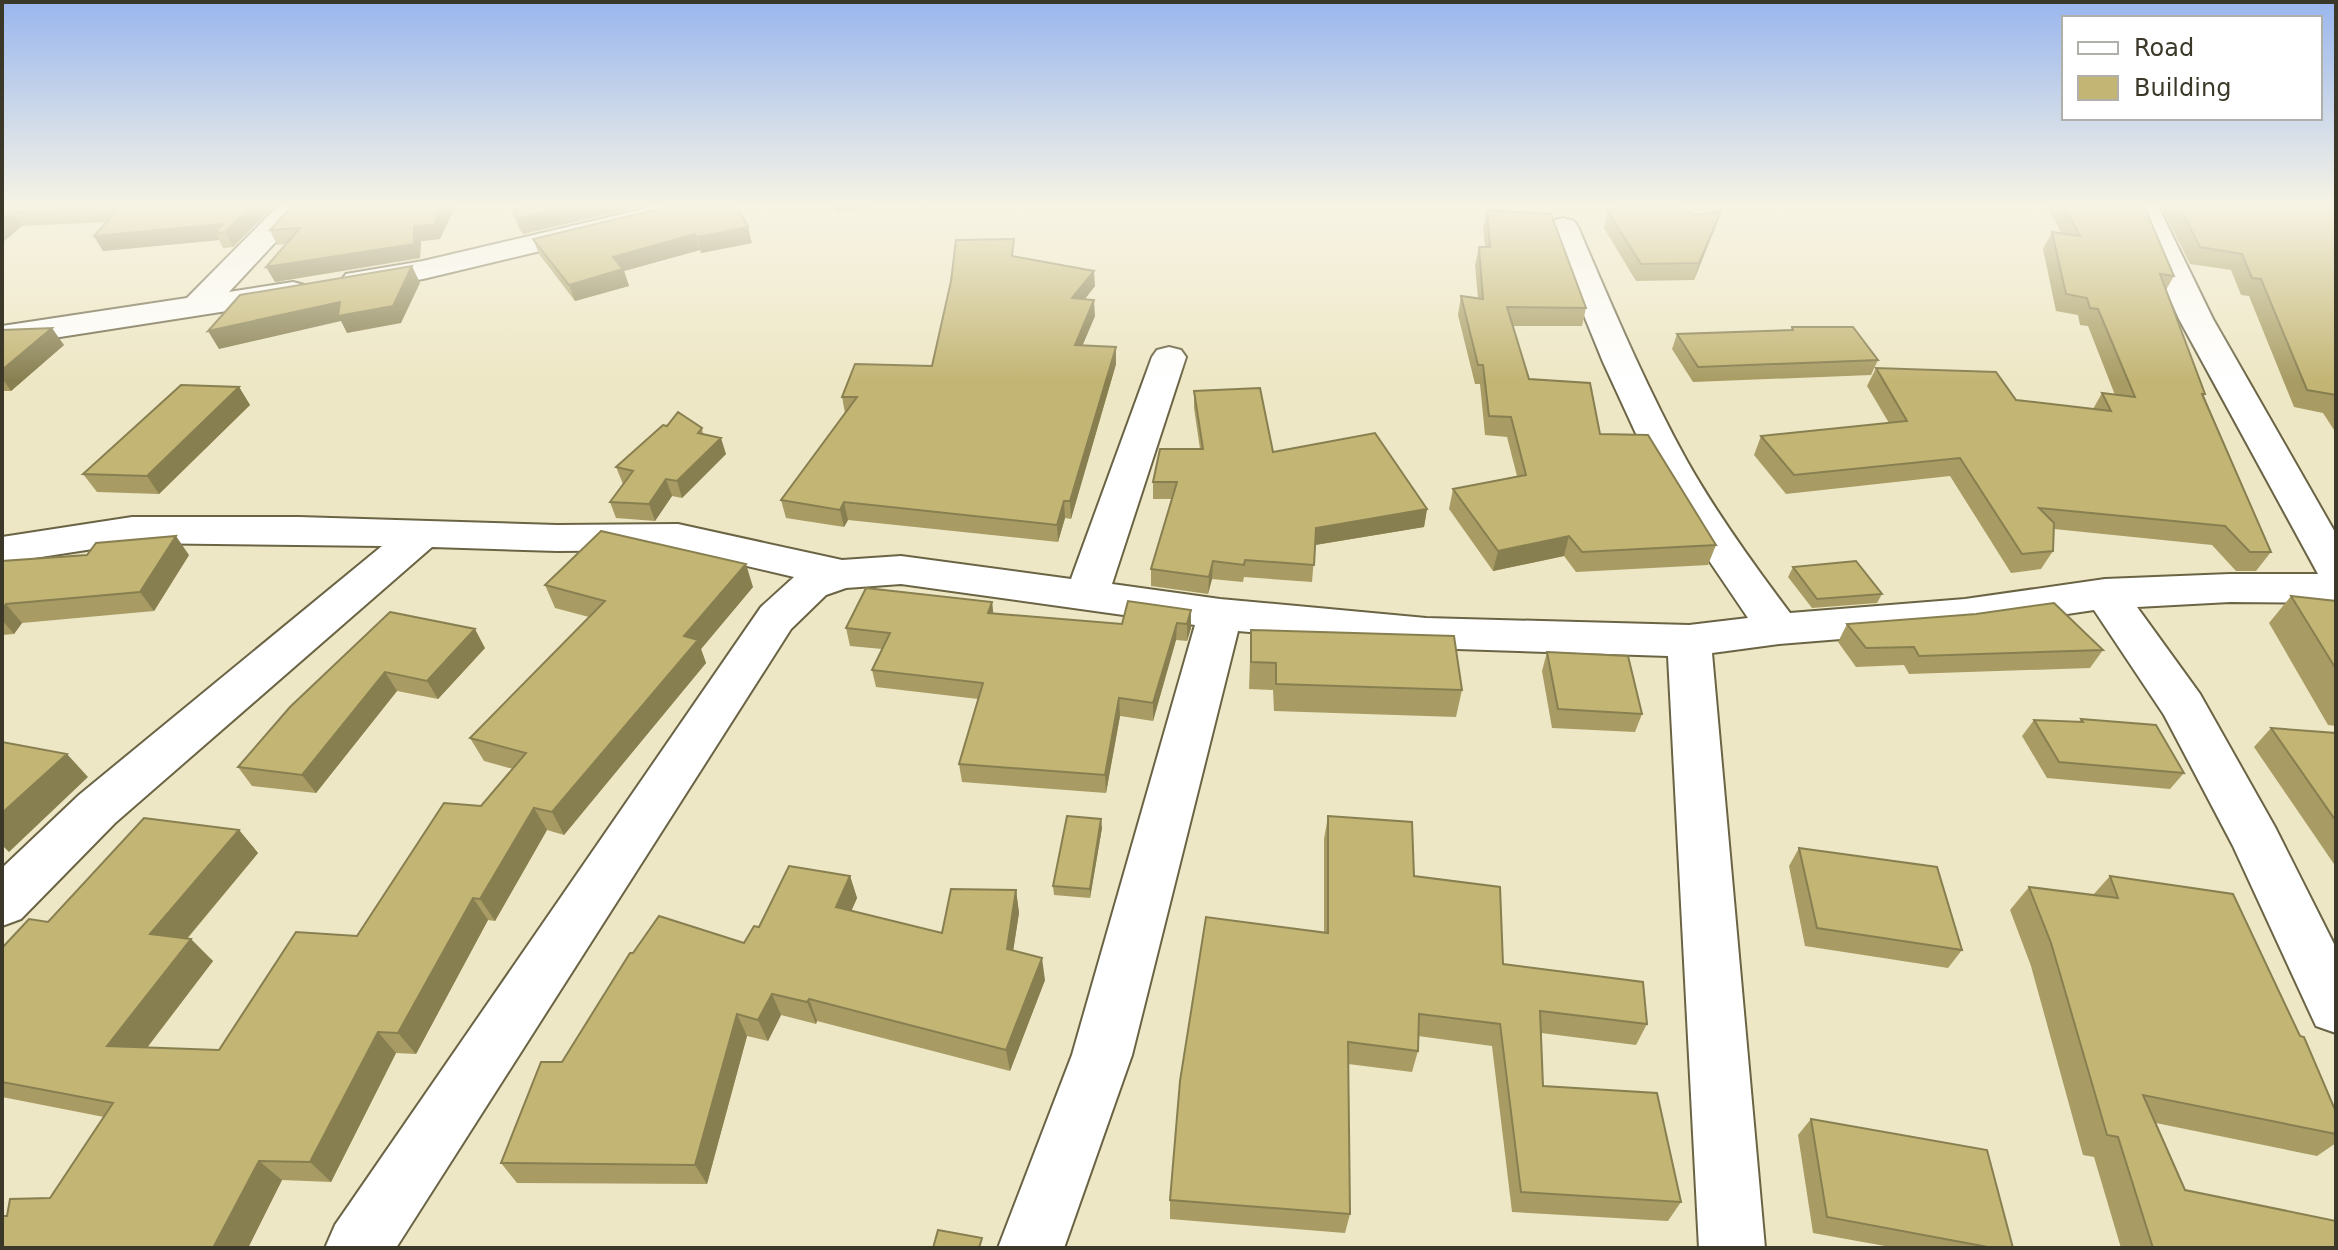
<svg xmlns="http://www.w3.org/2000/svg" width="2338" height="1250" viewBox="0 0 2338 1250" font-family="'DejaVu Sans',sans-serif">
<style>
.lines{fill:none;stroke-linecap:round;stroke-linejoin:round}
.street-casing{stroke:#6a6445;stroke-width:4}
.street{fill:#fff;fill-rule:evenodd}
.wall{fill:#a89c64}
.shaded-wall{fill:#887f51}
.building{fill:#c3b574;stroke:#887f51;stroke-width:2}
</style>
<rect width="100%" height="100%" fill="#eee7c5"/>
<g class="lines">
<g class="street-casing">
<path id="street" d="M278,206h31l-80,86 64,-10 11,3 5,7 -5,7 -302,47v-20l185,-28z
M656,206h52l-4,6 -281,67 -66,11 -11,-2 -5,-7 5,-7 77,-13z
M2129,206h29l55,113 123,215v69l-106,-1 -93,5 63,87 75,133 61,121v85l-20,-7 -83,-180 -69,-131 -70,-105 -129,19 -186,15 -67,9 53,595h-66l-31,-592 -242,-8 -188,-17 -106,424 -68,193h-66l74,-193 123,-430 -294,-41 -55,4 -20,7 -35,34 -395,619h-71l10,-23 426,-618 33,-30 -116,-27 -121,1 -125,-4 -317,276 -94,96 -19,7v-58l77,-73 303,-249 -250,-3 -130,20v-26l130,-20h167l258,8 121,-1 164,36 59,-4 170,23 81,-222 5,-7 12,-3 12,3 5,7 -74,227 108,15 206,19 263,7 59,-7 -61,-90 -38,-66 -46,-100 -55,-135 4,-6 11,-3 11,3 4,6c34,79 67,158 109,234 30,53 66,103 103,152l175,-14 140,-20 125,-5h88l-139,-255z"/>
</g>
<use href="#street" class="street"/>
</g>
<path class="wall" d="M2,206h272l-41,41 -10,1 -4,-8 -116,11 -9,-15 12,-14 -84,4z
M292,206l148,33 -19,2 -1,17 -145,24 11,-38 -9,1 -7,-15z
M518,206h124l-119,28 -4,-5 -6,-16z
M671,206l81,37 -51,10 -1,-3 -76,21 5,15 -54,15 -36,-47 -6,-15z
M2047,206h97l30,70 -8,14 39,104 -1,2 67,156 -15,19h-20l-24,-26 -158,-16 -1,22 -12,18 -30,4 -61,-97 -164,18 -32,-39 7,-19 128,-13 -22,-37 9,-18 140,32 77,9 9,-16 13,2 -27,-69 -8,-1 -2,-10 -22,-4 -13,-62 9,-17 9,1z
M2161,206h175v227l-13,-20 -29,-6 -45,-111 -8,-1 -10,-25 -41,-6z
M1487,210l99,98 -4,18h-69l16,53 71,55 116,111 -8,20 -132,7 -12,-16 -71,15 -44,-62 4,-20 64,-13 -10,-39 -22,-2 -5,-51h-5l-17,-69 3,-19 17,2 -3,-33 4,-18h6l-2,-19z
M1608,212l85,3 22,13 -21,52 -58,1 -32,-53z
M1015,256l80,30 -10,13 10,17 -13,29 34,2v17l-45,155 -6,-1 -7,24 -210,-22 -4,7 -58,-9 -5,-18 64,-87 -3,-16 90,-31z
M1792,327l86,33 -7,15 -178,7 -21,-33 5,-15 114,-4z
M2,330l62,15 -53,46h-9z
M239,387l11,18 -91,89 -62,-2 -14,-18z
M1194,391l79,61 154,57 -3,18 -109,18 -3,37 -68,-5 -1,5 -31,-3 -4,15 -57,-8v-17l21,-70h-19v-17l47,-33 -6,-41z
M702,428l1,6 23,20 -44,44 -10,-2 -17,25 -39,-3 -6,-16 13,-18 -7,-17z
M189,555l-35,56 -132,12 -8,11 -12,1v-74z
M1793,567l89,27 -5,9 -65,5 -24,-31z
M545,585l208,2 -52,62 5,14 -142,172 -17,-5 -52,91 -7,-1 -72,134 -20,-1 -65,129 -49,-2 -34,68h-246l5,-32 43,-18 54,-81 -102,-20v-149l46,-26 191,-92 19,23 -71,86 26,22 -66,87 72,2 138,-114 124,-130 32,-37 -29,-8 -14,-23 119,-121 -34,-9z
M2291,596l45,5v125l-8,-1 -59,-102z
M992,602l1,11 129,11 69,-14v18l-4,13 -11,-1 -23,81 -33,-5 -14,77 -144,-11 -3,-18 19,-65 -102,-12 -4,-17 10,-21 -32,-3 -4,-18z
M390,612l95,36 -47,51 -41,-8 -81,102 -64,-7 -14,-19z
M1847,624l256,26 -13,18 -181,6 -5,-9 -48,2 -18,-25z
M1251,630l211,60 -6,27 -182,-6 -1,-21 -24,-1z
M1547,652l95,62 -7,18 -83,-4 -10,-57z
M2081,719l103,54 -14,16 -123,-11 -25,-42 12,-16 45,2z
M2271,728l65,5v134l-82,-120z
M1328,816l86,60 89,88 144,60 -11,21 -95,-12 2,53 138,116 -13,19 -156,-9 -20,-166 -74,-10v15l-6,21 -64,-8 2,150 -5,19 -175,-14v-19l154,-268v-93z
M1102,828l-12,70 -36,-3 -1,-9z
M1799,848l163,102 -14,18 -143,-22 -16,-80z
M850,876l7,22 -6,13 91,22 74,-43 3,23 -6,38 32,29 -35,91 -193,-50 -1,3 -35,-9 -13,26 -21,-5 -40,148 -190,-1 -16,-20 61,-101 71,-109 111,-10 15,-16z
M2110,876l226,236v31l-19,13 -161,-33 29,67 151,58h-215l-27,-91 -11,-2 -52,-189 -21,-56 19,-23 64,8z
M1811,1119l202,129h-117l-83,-15 -15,-98z"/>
<path class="shaded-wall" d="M252,206h22l-41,41 -8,-15 -10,1 4,7 -116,11 -9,-15z
M443,206h13l-16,33 -19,2 -1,17 -145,24 -9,-15 148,-41z
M570,206h72l-119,28 -6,-15z
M834,206h50l-49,6z
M918,206h24l-24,2z
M1721,211l-6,17 -21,52 5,-17z
M13,212l9,14 -20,17v-23z
M748,227l4,16 -51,10 -4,-16z
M695,234l5,16 -76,21 5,15 -54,15 -6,-16 44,-28z
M412,266l8,17 -19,40 -54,10 -6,-12 -122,28 -11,-18z
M1094,271l1,15 -22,28 -1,-16z
M1094,300l1,16 -19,45 -1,-16z
M52,328l12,17 -53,46 -9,-13v-8z
M1116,347v17l-45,155 -1,-18z
M239,387l11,18 -91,89 -12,-18z
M721,438l5,16 -44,44 -5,-17z
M666,479l6,17 -17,25 -6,-17z
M1064,501l1,17 -7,24 -1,-17z
M844,502l4,18 -4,7 -4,-17z
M1427,509l-3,18 -109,18 1,-17z
M176,536l13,19 -35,56 -14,-19z
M1569,536l-5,20 -71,15 5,-20z
M1213,561l-1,18 -4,15 1,-17z
M746,564l7,23 -52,62 5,14 -142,172 -12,-23 132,-176z
M992,602l2,18 -6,-7z
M6,604l16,19 -8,11 -12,-14v-10z
M1191,610v18l-4,13v-17z
M1177,623l-1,17 -23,81v-18z
M475,629l10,19 -47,51 -11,-18z
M385,672l12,19 -81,102 -14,-18z
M1119,698l1,18 -14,77 -1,-18z
M67,754l21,23 -79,75 -7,-7v-32z
M534,808l13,22 -52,91 -15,-22z
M1101,819l1,9 -12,70v-9z
M239,830l19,23 -86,103 -22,-22z
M850,876l7,22 -14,32 -7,-23z
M1016,890l3,23 -9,58 -3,-22z
M473,898l15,22 -72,134 -18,-21z
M191,939l22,22 -81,106 -25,-21z
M1042,958l3,22 -35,91 -4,-21z
M772,994l9,21 -13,26 -10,-21z
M809,999l8,22 -1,3 -9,-22z
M737,1014l10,22 -40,148 -12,-19z
M378,1032l18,21 -65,129 -21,-20z
M259,1161l23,19 -34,68h-35z"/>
<path class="building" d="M2,206h250l-27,26 -10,1 8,-9 -129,12 26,-29 -107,5 -11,8z
M292,206h151l-9,19 -20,1v18l-148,23 34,-39 -30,2z
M518,206h52l-53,13 -4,-6z
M671,206h66l11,21 -51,10 -2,-3 -82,23 10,12 -54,16 -36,-46z
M1622,206h60l11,9 28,-4 -22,52 -58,1 -33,-52z
M2064,206h80l30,70 -14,-2 45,120h-3l69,158h-21l-25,-26 -186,-18 15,15 -1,28 -31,3 -62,-96 -166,17 -33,-39 146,-15 -31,-53 120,4 20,28 95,11 -9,-18 33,4 -37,-88 -8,-1 -3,-10 -21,-4 -14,-62 28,4z
M2179,206h157v189l-29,-5 -46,-111 -9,-1 -10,-24 -42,-7z
M1487,210l64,4 35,94 -79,-1 22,72 61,4 10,51 48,1 68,110 -134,7 -13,-16 -71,15 -45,-62 73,-14 -15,-58 -22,-1 -6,-51h-5l-17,-69 22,3 -4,-52h11z
M1014,239l-2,17 82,15 -22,27 22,2 -19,45 41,2 -46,154h-6l-7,24 -213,-23 -4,8 -59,-10 76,-103h-15l13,-33 77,2 19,-85 5,-41z
M412,266l-19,40 -55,10 2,-14 -132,29 32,-36z
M1792,327h61l25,33 -180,7 -21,-33 116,-4z
M52,328l-50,42v-40z
M181,385l58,2 -92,89 -64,-2z
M1260,388l13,64 102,-19 52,76 -111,19 -2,37 -69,-5 -1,5 -31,-4 -4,16 -58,-8 26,-87h-24l7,-33h43l-9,-58z
M678,412l24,16 -4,5 23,5 -44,43 -11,-2 -17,25 -39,-2 23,-31 -17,-4 47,-42 4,1z
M601,531l145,33 -62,72 14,4 -146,172 -18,-4 -54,91 -7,-1 -75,135 -20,-1 -68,130 -51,-1 -46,87h-211v-32h5l3,-17 40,-1 63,-95 -111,-21v-134l27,-29 19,3 96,-104 95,12 -89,104 41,5 -84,107 112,4 77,-118 61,4 87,-133 37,3 45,-53 -56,-15 135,-137 -60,-16z
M176,536l-36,56 -134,12 -4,6v-49l85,-6 9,-12z
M1856,561l26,33 -65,5 -24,-32z
M866,588l126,14 -4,11 134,11 6,-23 63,9 -4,14 -10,-1 -24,80 -34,-5 -14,77 -146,-11 24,-81 -111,-13 18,-37 -44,-5z
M2291,596l45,5v68z
M2054,603l49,47 -184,6 -5,-9 -48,1 -19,-24 129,-10z
M390,612l85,17 -48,52 -42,-9 -83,103 -64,-8 52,-60z
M1251,630l203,6 8,54 -186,-6v-21l-25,-1z
M1547,652l81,4 14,58 -84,-5z
M2081,719l75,6 28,48 -125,-11 -25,-42 49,2z
M2271,728l65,5v88z
M2,742l65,12 -65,59z
M1067,816l34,3 -11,70 -37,-3z
M1328,816l84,6 2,54 86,11 3,77 140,18 4,42 -107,-13 3,75 114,7 24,109 -160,-10 -21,-168 -81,-10 -1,37 -70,-9 2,172 -180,-14 10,-119 26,-164 122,16z
M1799,848l138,19 25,83 -145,-22z
M789,866l61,10 -14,31 106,26 9,-44 65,1 -9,59 35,9 -36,92 -197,-51 -2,3 -35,-8 -14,26 -21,-6 -42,151 -194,-2 40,-101h21l68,-109h3l26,-37 85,27 10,-17 5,1z
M2110,876l123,18 67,142 4,1 32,75v22l-193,-39 42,95 151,31v27h-183l-35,-111 -11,-2 -56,-192 -22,-56 89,11z
M1811,1119l176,31 26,98h-20l-166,-31z
M938,1230l44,8 -3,10h-46z"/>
<linearGradient id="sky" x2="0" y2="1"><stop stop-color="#99b6ee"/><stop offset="0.54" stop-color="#f7f4e5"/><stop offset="1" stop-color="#f7f4e5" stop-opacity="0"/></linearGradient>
<rect width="2338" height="381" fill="url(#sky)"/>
<rect width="2338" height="1250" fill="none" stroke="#3b382a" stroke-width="8"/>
<rect x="2062" y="16" width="260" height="104" fill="#ffffff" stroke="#b1afaa" stroke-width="2"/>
<rect x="2078" y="42" width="40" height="12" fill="#ffffff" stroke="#b1afaa" stroke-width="2"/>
<text x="2134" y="56" font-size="24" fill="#3b382a">Road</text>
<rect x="2078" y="76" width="40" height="24" fill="#c3b574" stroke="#b1afaa" stroke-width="2"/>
<text x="2134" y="96" font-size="24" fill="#3b382a">Building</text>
</svg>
